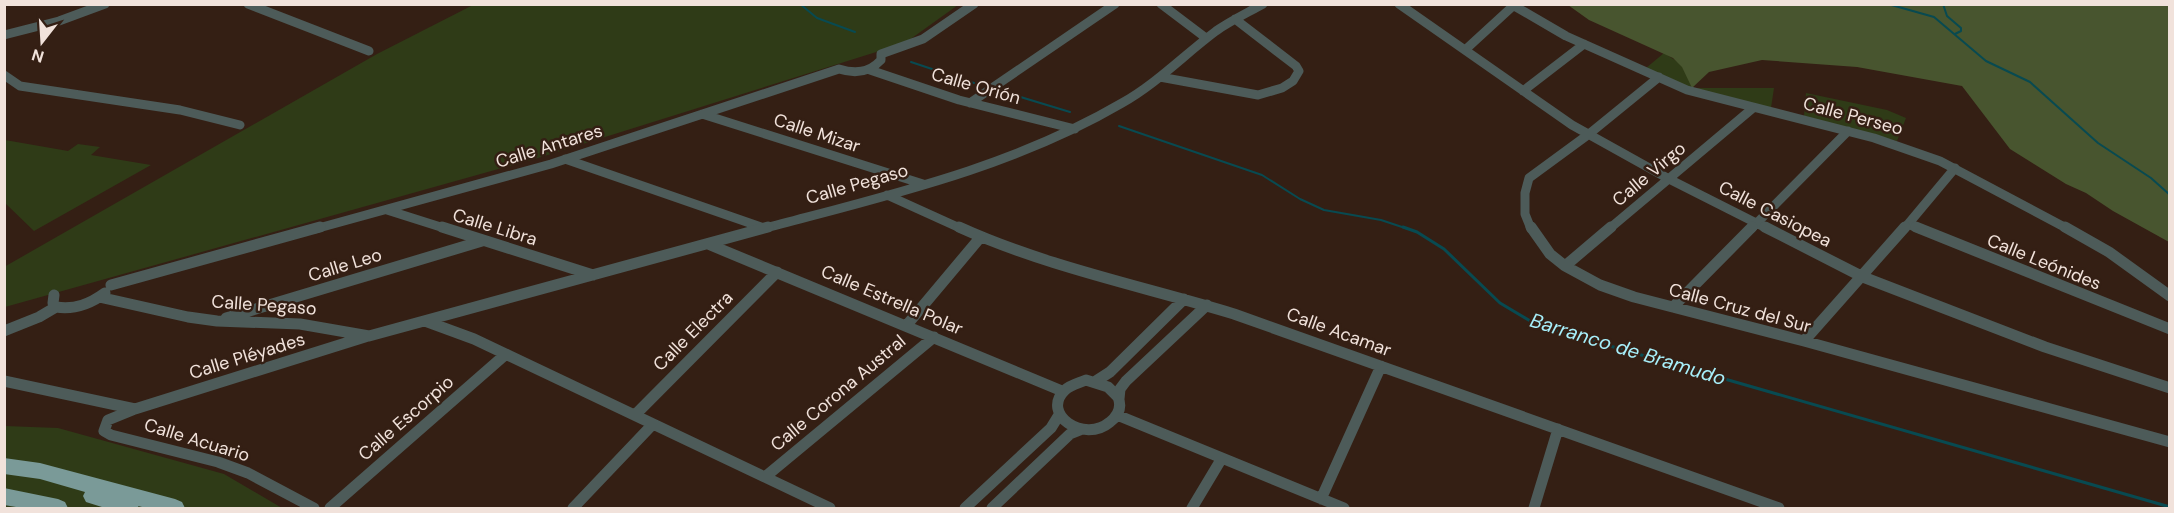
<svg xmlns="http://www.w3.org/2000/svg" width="2174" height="513" viewBox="0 0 2174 513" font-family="'DM Sans',sans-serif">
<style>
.green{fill:#2f3b17}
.forest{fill:#48552f}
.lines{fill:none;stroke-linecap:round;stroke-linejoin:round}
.stream-far1{stroke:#084a51;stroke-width:2}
.stream{stroke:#084a51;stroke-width:3}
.minor-far1{stroke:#4d5b59;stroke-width:9}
.minor{stroke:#4d5b59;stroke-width:11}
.trunk{fill:#7a9a98;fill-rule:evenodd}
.labels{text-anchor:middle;stroke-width:5;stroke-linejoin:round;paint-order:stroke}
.street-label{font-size:18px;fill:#f1e2db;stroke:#341f14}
.water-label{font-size:20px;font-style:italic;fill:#a7effa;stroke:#341f14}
</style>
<rect width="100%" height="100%" fill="#341f14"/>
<path class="green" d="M473,5h485l-53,38 -367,115 -533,149 -1,-40 373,-213z
M1664,53l17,11 12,24h81l-3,20 -72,-17c-18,-6 -35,-15 -53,-23z
M1806,93l81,17 19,8 -9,23 -93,-25z
M5,140l63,11 10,-7 22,3 -9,8 60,10 -117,66 -29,-28z
M5,426l53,2 166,46 58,34h-277z"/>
<path class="forest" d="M1568,5h601v237l-56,-31 -27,-18 -20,-9 -56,-35 -48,-63 -105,-19 -95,-7 -53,12 -17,16 -10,-21 -9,-9 -84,-38z"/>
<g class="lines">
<path class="stream-far1" d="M800,4l17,14 38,14
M1888,4l46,13 52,44 44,21 68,61 53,35 19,17
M1943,4l4,12 14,12v3l-6,3
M911,62l63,21
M1014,95l56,17
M1119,126l143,49 38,24 24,11 57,10 27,9"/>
<path class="stream" d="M1403,227l14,5 27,17 56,54 37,22 633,182"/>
<path class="minor-far1" d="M248,4l121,47
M1161,4l45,34
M1399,4l173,121 97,54 99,50
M1511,4l55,32 121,54 187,48 66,23 128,68
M4,35l55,-14 46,-17
M1465,50l48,-44
M870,70l89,30 116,29
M4,75l16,11 160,24 60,15
M1160,77l98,18 24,-7 11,-7 6,-10 -3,-5 -61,-47
M1523,91l61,-47
M970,103l145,-99
M702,114l221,70
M565,159l199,69
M887,195l75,34
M387,210l60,19
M1908,224l12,5
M315,229l236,-65 288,-95c16,5 30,4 42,-9v-6l42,-15 51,-35
M762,229c123,-33 249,-61 360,-126 34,-19 62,-48 94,-72 14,-10 31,-18 47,-27
M1531,229l-6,-15v-21l4,-15 60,-44 70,-57
M1609,229l144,-121
M1751,229l97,-98
M1904,229l51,-61"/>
<path class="minor" d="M442,227l151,48
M959,227c88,40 183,59 275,87l545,194
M1531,227l19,27 15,12 35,19 34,12 170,44 366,101
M1765,227l98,50 182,70 125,41
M1916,227l254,102
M2065,227l44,25 61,44
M708,244l354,147
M1565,266l46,-39
M111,285l209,-58
M54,295l-1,8 3,4c19,3 34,-3 49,-14
M99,297l89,20 29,4 83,3 69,12 399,-109
M1673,307l79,-80
M226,318l256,-77
M425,321l49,18 356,169
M906,326l73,-87
M4,331l35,-14 17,-10
M1804,341l101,-114
M1086,380l22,7 10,10c4,10 1,18 -8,25 -26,22 -70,-8 -45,-32 5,-5 14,-7 21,-10z
M4,381l131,28
M1096,381l14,-9 74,-73
M1119,399l1,-10 6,-8 81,-76
M635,415l142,-143
M1117,415l227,93
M765,477l169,-140
M1321,499l60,-133
M314,508l-66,-35 -30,-11 -107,-27 -7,-4 4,-11 27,-11 233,-73
M330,508l176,-154
M573,508l80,-84
M965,508l86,-80 8,-13
M992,508l78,-74 10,-4
M1192,508l30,-50
M1534,508l24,-79"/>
<path class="trunk" d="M4,458l36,5 135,36 7,3 3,6h-39l-8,-2 1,2h-34l-19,-6 -3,-6 2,-4 -45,-13 -36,-5z
M4,488l54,11 7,3 3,6h-46l-18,-3z"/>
</g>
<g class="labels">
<g class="street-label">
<text transform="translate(976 86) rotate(16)" y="6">Calle Orión</text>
<text transform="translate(1853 116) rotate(15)" y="6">Calle Perseo</text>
<text transform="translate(817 133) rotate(18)" y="6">Calle Mizar</text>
<text transform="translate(549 146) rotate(-17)" y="6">Calle Antares</text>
<text transform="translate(1649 174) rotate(-40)" y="6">Calle Virgo</text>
<text transform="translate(857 184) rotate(-16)" y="6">Calle Pegaso</text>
<text transform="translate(1775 214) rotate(27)" y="6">Calle Casiopea</text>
<text transform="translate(495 227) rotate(17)" y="6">Calle Libra</text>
<text transform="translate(2044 262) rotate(22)" y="6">Calle Leónides</text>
<text transform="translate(345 265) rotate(-17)" y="6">Calle Leo</text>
<text transform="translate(892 300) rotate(23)" y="6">Calle Estrella Polar</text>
<text transform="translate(264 305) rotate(4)" y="6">Calle Pegaso</text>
<text transform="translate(1740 308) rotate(15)" y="6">Calle Cruz del Sur</text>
<text transform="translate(693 331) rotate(-45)" y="6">Calle Electra</text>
<text transform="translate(1339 332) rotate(20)" y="6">Calle Acamar</text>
<text transform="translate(247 356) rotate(-17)" y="6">Calle Pléyades</text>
<text transform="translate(838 393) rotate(-40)" y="6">Calle Corona Austral</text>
<text transform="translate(406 418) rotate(-41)" y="6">Calle Escorpio</text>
<text transform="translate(197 440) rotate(17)" y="6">Calle Acuario</text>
</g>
<g class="water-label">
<text transform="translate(1628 349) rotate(17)" y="7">Barranco de Bramudo</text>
</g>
</g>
<rect width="2174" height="513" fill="none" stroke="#f1e2db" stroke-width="12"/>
<g transform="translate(42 42) rotate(197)" stroke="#341f14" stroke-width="4.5" paint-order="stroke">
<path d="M0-4.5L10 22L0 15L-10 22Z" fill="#f1e2db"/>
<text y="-9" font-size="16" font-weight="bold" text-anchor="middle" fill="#f1e2db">N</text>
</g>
</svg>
